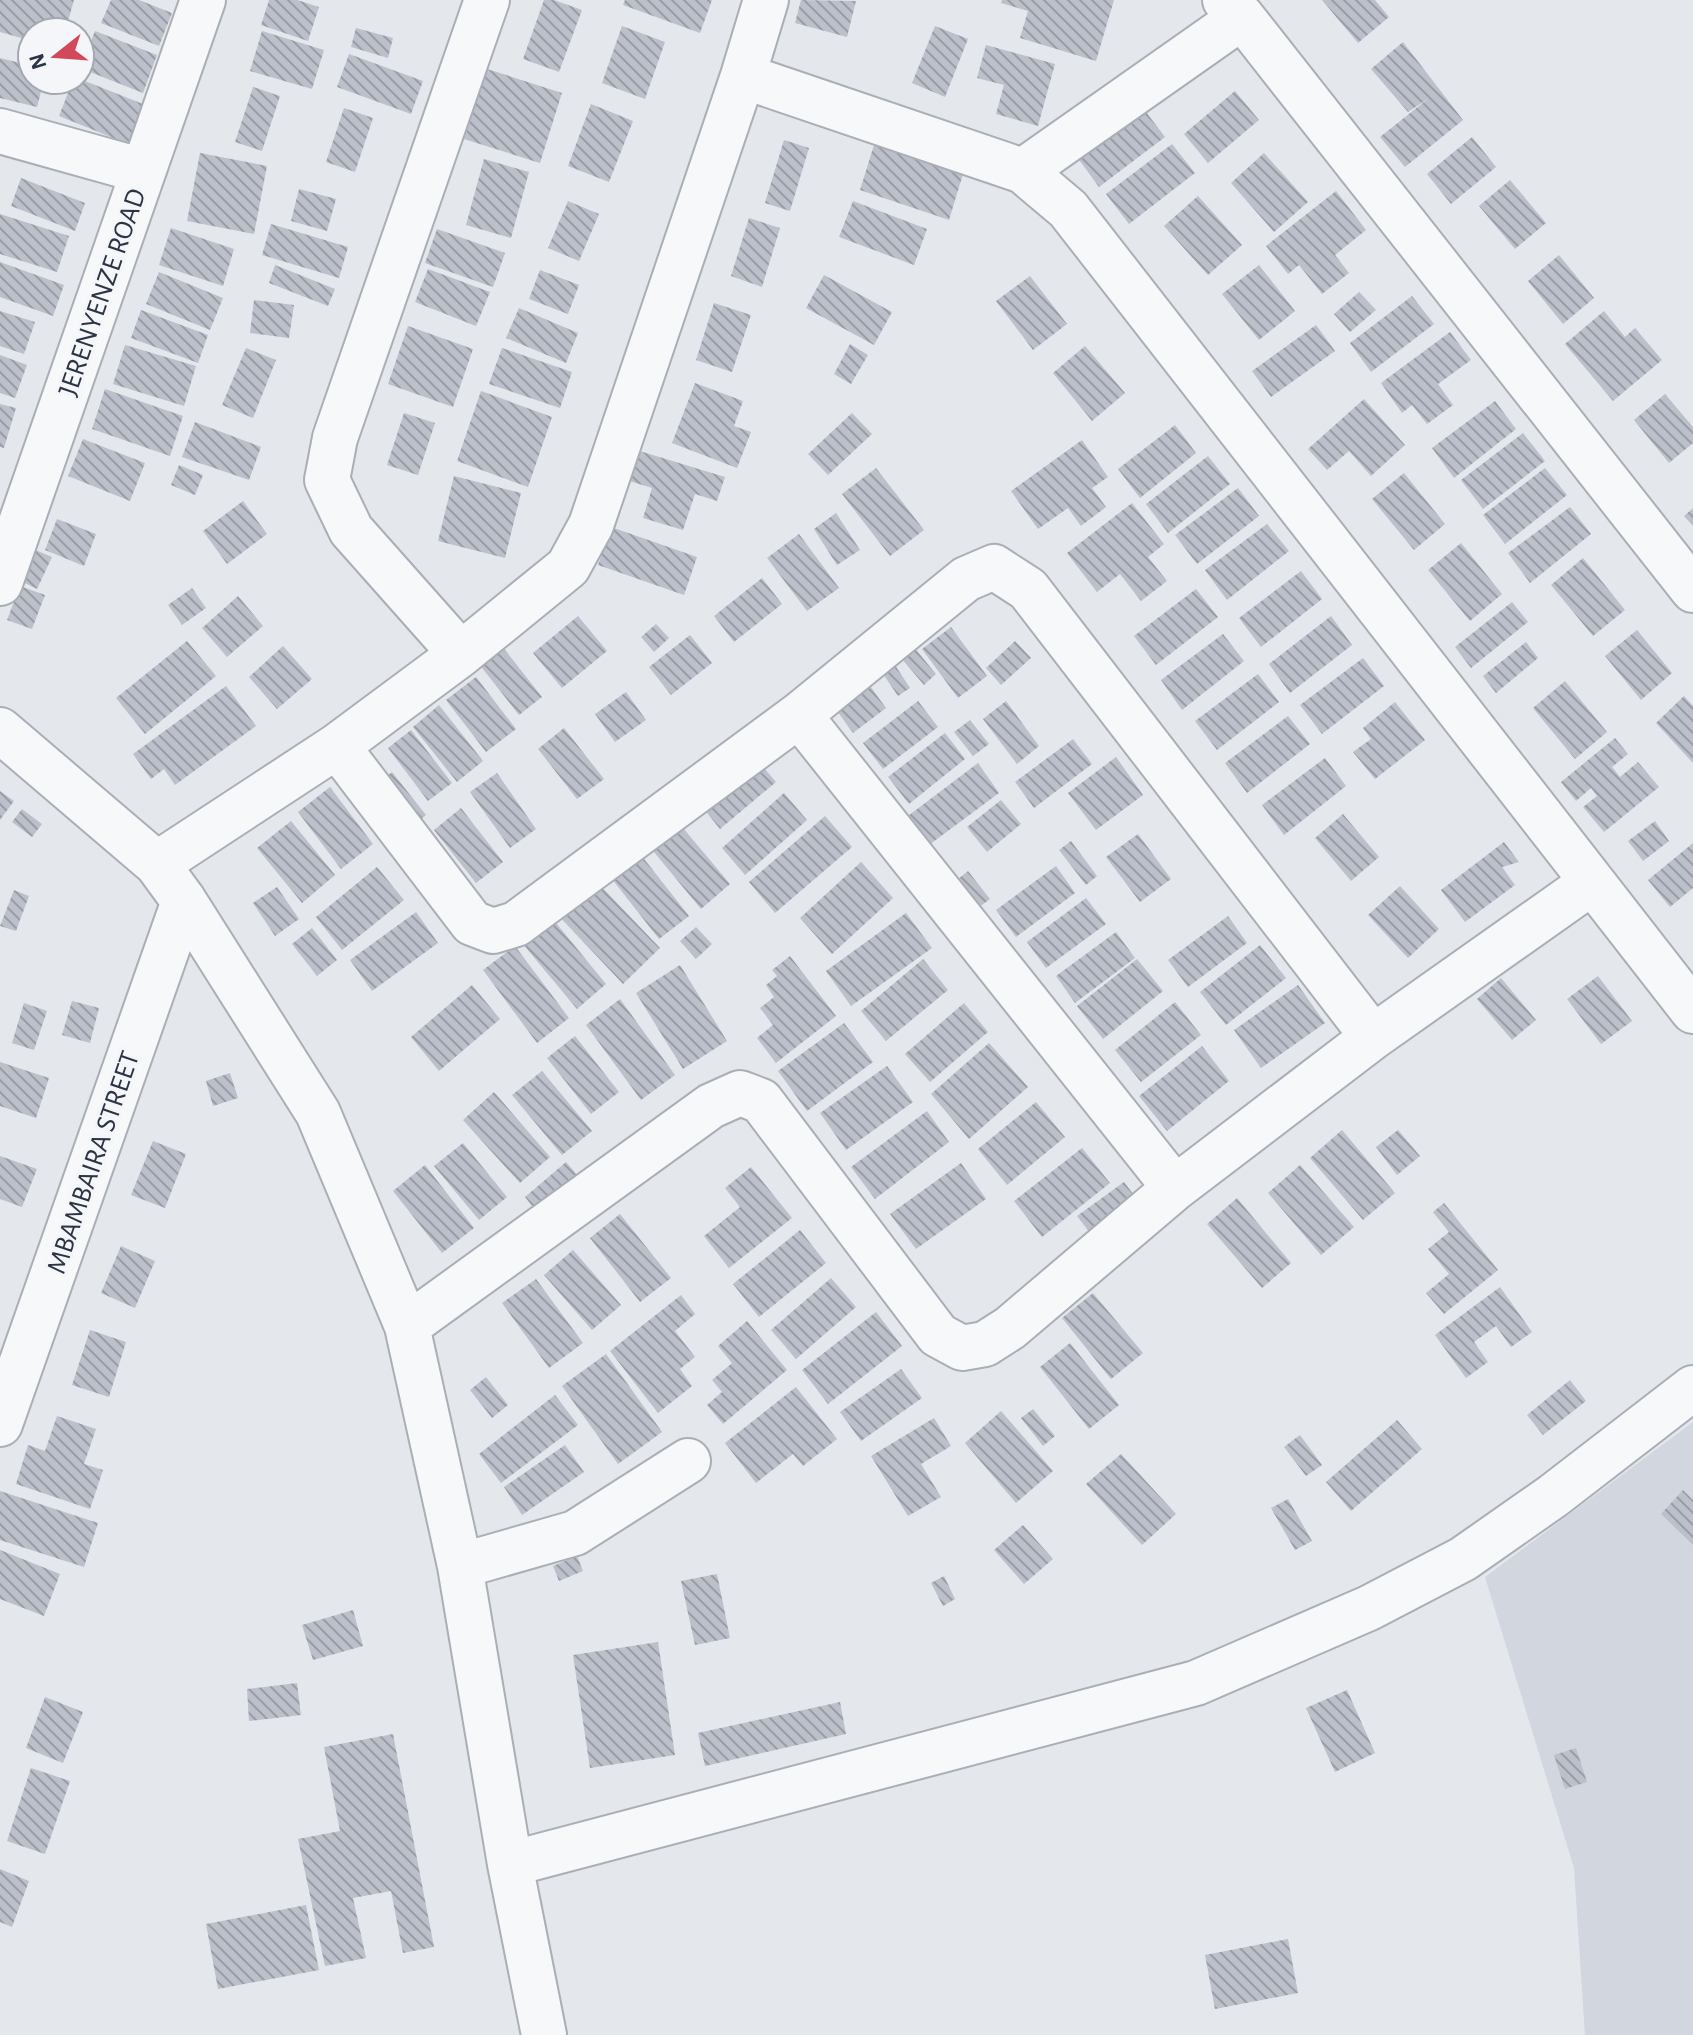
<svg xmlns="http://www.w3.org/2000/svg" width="1693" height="2035" viewBox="0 0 1693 2035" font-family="'Alegreya Sans',sans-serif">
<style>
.built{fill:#d2d6de}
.building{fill:url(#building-back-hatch)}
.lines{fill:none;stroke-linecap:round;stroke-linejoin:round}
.minor-casing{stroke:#a9aeb7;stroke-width:48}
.minor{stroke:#f7f8fa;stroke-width:44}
.labels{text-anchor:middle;stroke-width:7;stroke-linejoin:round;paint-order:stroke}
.street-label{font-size:28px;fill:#2b3445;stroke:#f4f6f9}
</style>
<defs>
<pattern id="building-back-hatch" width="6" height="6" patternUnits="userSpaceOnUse" patternTransform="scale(2)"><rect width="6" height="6" fill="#bbc0ca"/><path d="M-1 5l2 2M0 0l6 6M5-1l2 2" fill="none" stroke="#989da6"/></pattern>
</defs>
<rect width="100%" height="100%" fill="#e4e7ec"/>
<path class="built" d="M1693,1422v613h-108l-11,-167 -89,-291z"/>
<path class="building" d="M0,0h74l-9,32h-33v9l-32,-9z
M111,0h28l33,13 -13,33 -58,-23z
M269,0h28l22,7 -11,34 -47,-16z
M544,0h10l28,10 -23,62 -36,-13z
M625,0h87l-12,33 -77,-28z
M801,0l55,1 -9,36 -52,-14z
M1002,0h112l-18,61 -76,-23 8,-27 -27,-8z
M1322,0h53l14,17 -31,26z
M622,26l43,16 -20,57 -43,-16z
M935,26l33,13 -23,58 -33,-14z
M356,28l37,10 -5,20 -37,-11z
M95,31l62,24 -14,38 -63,-25z
M262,31l62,19 -12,39 -62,-18z
M1403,42l60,78 -58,47 -25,-30 49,-39 -21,14 -37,-43z
M986,45l69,19 -17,62 -42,-12 8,-29 -27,-7z
M349,54l74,27 -12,33 -74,-27z
M0,58l32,8v14h12l-7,27 -37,-9z
M487,69l75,24 -22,70 -76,-24z
M80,79l63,25 -15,40 -69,-28 14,-36z
M253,87l27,9 -18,55 -27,-9z
M1235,91l24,29 -51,43 -24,-29z
M591,104l42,17 -24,61 -41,-16z
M344,108l29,10 -18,54 -29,-10z
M1143,108l22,29 -66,50 -22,-30z
M1472,137l24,30 -45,37 -24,-30z
M784,140l25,8 -19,63 -25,-8z
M1172,144l23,29 -66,51 -23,-30z
M874,145l89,29 -14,46 -89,-30z
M200,153l67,13 -13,68 -67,-13z
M1264,153l44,49 -34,30 -43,-49z
M484,159l45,13 -18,66 -45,-13z
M21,178l64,25 -10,28 -64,-25z
M1510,180l36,43 -31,26 -36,-43z
M299,189l37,10 -9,32 -36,-10z
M1336,191l30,39 -31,25 14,18 -27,21 -23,-29 -11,9 -22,-28z
M1198,196l44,49 -34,30 -44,-49z
M568,201l31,13 -20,47 -31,-13z
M853,201l74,28 -13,36 -75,-28z
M0,214l69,22 -12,36 -57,-18z
M749,218l31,10 -18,59 -31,-11z
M271,224l77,23 -9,31 -77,-23z
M171,228l63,21 -11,37 -64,-21z
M437,229l68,24 -12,34 -68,-24z
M1559,255l35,43 -31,26 -35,-43z
M0,262l64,23 -11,31 -53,-19z
M275,265l60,24 -7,17 -59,-23z
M1259,265l36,46 -36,29 -37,-46z
M428,269l62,23 -14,34 -61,-24z
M540,270l39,15 -11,29 -39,-15z
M159,272l64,26 -13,32 -64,-26z
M824,275l68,37 -18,33 -68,-37z
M1030,276l37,48 -34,26 -37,-49z
M1359,292l17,18 -26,22 -16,-18z
M1412,296l22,28 -63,48 -21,-29z
M254,300l40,5 -5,33 -39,-5z
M714,303l37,12 -19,57 -36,-12z
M519,308l59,25 -12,30 -60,-25z
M141,310l67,25 -10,28 -67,-25z
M0,311l35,11 -11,32 -24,-8z
M1604,311l21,26 10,-9 27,32 -49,41 -48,-57z
M1316,325l19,26 -64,46 -19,-26z
M408,326l65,23 -20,58 -65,-23z
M1450,332l21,28 -33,24 15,21 -26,19 -15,-19 -10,8 -21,-30z
M850,344l18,11 -17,29 -17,-10z
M125,345l71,21 -12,40 -71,-22z
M1085,346l40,47 -33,28 -39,-48z
M246,348l30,12 -23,58 -31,-13z
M502,348l70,24 -12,36 -71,-24z
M0,355l27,10 -12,33 -15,-5z
M695,383l48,18 -9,25 17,6 -14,36 -65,-25z
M105,389l78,27 -13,40 -78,-27z
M481,391l71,26 -24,70 -71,-26z
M1665,394l28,33v16l-24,20 -35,-43z
M1364,399l41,46 -34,31 -22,-25 -22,19 -19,-21z
M1495,401l21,28 -62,49 -22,-30z
M0,404l16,4 -12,40 -4,-1z
M404,413l31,10 -17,52 -31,-10z
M852,413l20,21 -44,41 -20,-21z
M195,422l66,25 -12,33 -67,-23z
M1175,425l21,28 -56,45 -22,-29z
M1523,433l22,28 -62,48 -22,-29z
M83,439l62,24 -15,38 -62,-25z
M1082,440l26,37 -16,11 14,19 -25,19 -13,-18 -30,21 -27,-38z
M633,449l92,28 -8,24 -22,-7 -12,36 -40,-12 9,-30 -29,-9z
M1208,456l22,28 -62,49 -22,-29z
M179,465l24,10 -8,20 -24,-10z
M876,468l48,62 -34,26 -48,-62z
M1545,468l22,27 -62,49 -22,-29z
M1404,473l41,51 -31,26 -42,-51z
M454,476l67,17 -16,65 -67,-17z
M1238,488l21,28 -62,48 -22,-29z
M243,501l24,33 -40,30 -24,-33z
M1132,503l32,41 -16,13 19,24 -26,20 -21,-27 -23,18 -30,-39z
M1570,507l21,27 -61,49 -22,-30z
M1693,508v18l-9,-10z
M836,513l24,37 -23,15 -23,-36z
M57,519l39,15 -12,32 -39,-16z
M1267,524l22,27 -62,49 -22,-30z
M611,527l86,30 -13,38 -86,-30z
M799,534l40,54 -32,23 -40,-53z
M1461,543l41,51 -32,27 -42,-51z
M31,548l21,9 -15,32 -20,-10z
M1583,558l42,52 -32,26 -42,-51z
M1301,571l21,28 -61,48 -22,-29z
M762,578l20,26 -48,38 -20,-26z
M20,586l25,9 -13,34 -25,-9z
M192,588l14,20 -24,17 -14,-20z
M1196,589l22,28 -62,48 -22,-29z
M238,596l25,30 -36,31 -25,-29z
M1512,602l16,20 -57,46 -16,-21z
M578,616l29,35 -45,37 -29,-35z
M1331,616l21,29 -62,48 -21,-29z
M656,624l13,14 -15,14 -13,-15z
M951,627l36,49 -29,22 -36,-49z
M1637,630l35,43 -31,27 -36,-44z
M1223,634l21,27 -62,49 -21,-30z
M690,635l22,28 -41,32 -22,-28z
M908,640l28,34 -12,11 -29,-34z
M187,641l29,35 -71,58 -29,-36z
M1015,641l16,17 -30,27 -15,-17z
M1526,642l12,16 -42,35 -13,-17z
M283,646l29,33 -35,30 -28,-32z
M502,646l40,51 -23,18 -40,-51z
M1363,658l21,28 -62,48 -22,-29z
M891,659l19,29 -12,8 -19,-28z
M1258,674l21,28 -62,48 -22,-29z
M476,677l40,52 -30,23 -40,-52z
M865,679l21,29 -33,25 -21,-29z
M1565,681l42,51 -32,27 -42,-51z
M226,686l30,40 -81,59 -11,-16 -13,10 -18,-25z
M626,692l20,28 -31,22 -20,-28z
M1684,696l9,10v57l-37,-40z
M918,701l20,26 -55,42 -20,-26z
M1006,701l33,45 -22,18 -34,-45z
M1395,702l30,38 -50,39 -22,-27 18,-13 -8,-11z
M439,705l44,56 -26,21 -44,-55z
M1288,716l22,28 -63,49 -22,-30z
M970,720l19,24 -16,12 -19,-24z
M564,728l40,51 -27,20 -39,-50z
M411,730l41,53 -24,18 -40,-53z
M945,733l20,26 -56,45 -21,-27z
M1615,738l13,16 -16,13 8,10 18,-15 21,25 -55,45 -21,-25 14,-11 -6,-8 -15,13 -15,-19z
M1073,739l19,25 -58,44 -19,-26z
M750,752l26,30 -56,47 -25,-31z
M1116,757l27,38 -47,35 -28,-37z
M1325,758l21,28 -62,49 -22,-30z
M978,763l21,30 -74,55 -21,-29z
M392,772l34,43 -17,14 -34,-43z
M497,773l39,56 -26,19 -40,-56z
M330,787l43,57 -32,25 -43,-57z
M0,791l14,10 -14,19z
M784,793l23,27 -62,55 -23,-27z
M1001,800l20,24 -34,28 -20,-25z
M461,808l42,54 -27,21 -42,-53z
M22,809l20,15 -10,13 -20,-15z
M1343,814l36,43 -28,24 -36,-43z
M825,816l27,31 -77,66 -26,-31z
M291,821l44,54 -33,28 -45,-55z
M1655,821l14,20 -26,20 -15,-20z
M678,822l52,62 -29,25 -52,-63z
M1138,834l33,45 -31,23 -34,-45z
M1071,841l26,35 -11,9 -27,-35z
M1504,842l15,20 -17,5 13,18 -50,37 -24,-32z
M1693,843v45l-23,19 -22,-27z
M641,855l48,61 -30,23 -47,-60z
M861,862l32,36 -61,56 -32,-36z
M1056,866l19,27 -59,44 -20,-27z
M377,867l27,33 -62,50 -26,-33z
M968,871l22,28 -16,12 -22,-27z
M593,878l67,70 -37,36 -67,-71z
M1400,886l39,43 -31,29 -40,-43z
M277,887l22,32 -24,17 -22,-33z
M14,890l15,6 -13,35 -16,-5z
M1086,898l20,26 -60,44 -19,-26z
M416,912l22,31 -66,48 -22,-31z
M906,913l26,35 -81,58 -25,-35z
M1228,916l19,27 -59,44 -20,-27z
M552,918l54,66 -29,25 -55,-66z
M696,927l16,17 -16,15 -16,-18z
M312,928l25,32 -20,16 -25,-32z
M1116,932l19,26 -60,45 -19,-27z
M1260,945l26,33 -60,47 -26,-33z
M515,946l54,72 -32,25 -54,-73z
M790,956l46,60 -60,47 -19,-25 16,-13 -13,-17 14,-11 -8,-12 11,-9 -5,-6z
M923,959l25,31 -62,51 -25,-30z
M1137,959l26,32 -60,48 -26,-33z
M680,965l47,76 -44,28 -47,-76z
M1598,976l34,45 -31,23 -34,-45z
M1501,978l35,42 -24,20 -35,-41z
M472,985l28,34 -61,52 -28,-34z
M1298,985l27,38 -64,45 -27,-38z
M620,999l55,76 -34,25 -55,-75z
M72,1001l27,7 -9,35 -28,-8z
M1175,1002l26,33 -60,47 -26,-32z
M24,1003l23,8 -13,39 -22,-7z
M964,1003l24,29 -58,50 -25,-28z
M844,1023l29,39 -66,49 -29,-40z
M575,1036l44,56 -28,22 -44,-56z
M989,1043l39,44 -59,52 -38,-45z
M1202,1046l27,35 -62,50 -28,-35z
M0,1062l49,16 -13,40 -36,-12z
M887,1066l26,36 -67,48 -26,-37z
M542,1071l50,60 -30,24 -50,-60z
M230,1073l8,25 -25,8 -7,-25z
M494,1092l56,65 -30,26 -57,-63z
M1036,1102l29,35 -58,48 -29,-36z
M927,1111l22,31 -74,57 -24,-32z
M1342,1130l53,63 -32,27 -53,-62z
M1398,1130l22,26 -23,19 -21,-28z
M153,1141l33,13 -21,54 -34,-13z
M463,1143l44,54 -28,23 -45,-54z
M1082,1148l28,35 -68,54 -28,-36z
M0,1156l37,13 -15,38 -22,-8z
M566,1162l12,14 -42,35 -11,-14z
M961,1163l25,36 -70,50 -26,-35z
M425,1165l49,63 -32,25 -49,-62z
M1300,1165l54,62 -33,28 -53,-62z
M751,1167l41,51 -63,50 -25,-32 36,-29 -15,-19z
M1124,1182l13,17 -47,34 -13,-17z
M1237,1198l54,65 -29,25 -55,-64z
M1444,1203l54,67 -54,44 -18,-21 23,-19 -21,-25 21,-17 -16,-20z
M620,1214l51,64 -31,24 -50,-64z
M800,1230l26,33 -67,54 -26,-33z
M121,1246l34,15 -20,47 -34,-15z
M573,1250l48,55 -29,25 -48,-55z
M831,1278l25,29 -60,52 -25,-29z
M536,1279l47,64 -34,25 -47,-65z
M1500,1287l32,45 -21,15 -15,-21 -22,16 14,20 -22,16 -31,-43z
M1093,1293l50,60 -32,26 -49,-61z
M681,1295l14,19 -20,17 20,26 -15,12 12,17 -34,27 -48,-62z
M876,1312l26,34 -74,58 -26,-34z
M747,1321l40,49 -64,54 -16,-19 15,-13 -10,-12 20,-17 -14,-17z
M90,1330l36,12 -17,55 -37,-12z
M1070,1343l49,62 -30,24 -49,-62z
M606,1354l56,78 -44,32 -56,-78z
M901,1369l21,29 -61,43 -21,-29z
M486,1377l22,28 -16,13 -22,-28z
M1570,1380l16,21 -43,34 -16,-20z
M796,1387l41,52 -34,27 -10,-12 -37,29 -31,-40z
M555,1395l23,30 -77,58 -22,-29z
M1033,1409l22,27 -12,10 -22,-28z
M1001,1411l52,60 -37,32 -51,-60z
M57,1416l39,13 -12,35 19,6 -13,39 -74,-25 12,-39 17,6z
M934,1418l17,28 -30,18 20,33 -33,19 -37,-60z
M1397,1420l25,29 -71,62 -25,-29z
M1300,1435l22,30 -16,11 -22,-29z
M565,1445l19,27 -62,43 -18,-28z
M1121,1454l55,60 -34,31 -56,-61z
M1683,1490l10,10v45l-32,-31z
M0,1491l98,32 -14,44 -84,-27z
M1288,1499l24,42 -17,9 -24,-42z
M1023,1525l30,34 -29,25 -30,-34z
M0,1550l60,24 -16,42 -44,-17z
M577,1556l6,15 -24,10 -6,-15z
M717,1574l13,64 -35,7 -14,-64z
M944,1576l11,23 -12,7 -12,-23z
M353,1610l10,36 -50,14 -11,-35z
M658,1642l17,113 -85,13 -17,-113z
M297,1683l4,32 -52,6 -2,-32z
M1347,1690l28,63 -40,19 -29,-64z
M45,1697l38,15 -20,51 -37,-15z
M840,1702l6,32 -141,32 -7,-33z
M393,1734l41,213 -31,6 -12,-62 -38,7 13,60 -41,8 -27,-127 42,-8 -16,-84z
M1576,1748l11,34 -22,7 -11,-34z
M31,1768l39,13 -25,73 -38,-13z
M0,1869l29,12 -17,46 -12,-5z
M306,1905l13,65 -101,19 -12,-65z
M1288,1939l10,54 -83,16 -10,-54z"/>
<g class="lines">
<g class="minor-casing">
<path id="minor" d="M1225,0l17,17 451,573
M743,76l280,95 45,38 625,802
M0,131l143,40
M1023,171l219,-154
M0,583l203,-583
M461,654l-110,-124 -24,-50 8,-42 152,-438
M799,715l376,473
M0,730l157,134 27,37 134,212 89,213 53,240 50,298 34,171
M337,746l135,177 21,8 23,-7 283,-209 167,-136 28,-12 34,22 345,448 218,-154
M157,864l180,-118 124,-92 107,-87 23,-42 152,-449 23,-76
M407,1326l304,-220 29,-13 21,8 177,234 24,13 23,-4 25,-16 165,-140 198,-151
M0,1424l184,-523
M460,1566l115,-33 113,-72
M510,1864l686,-181 173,-75 94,-49 90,-63 140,-108"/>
</g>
<use href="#minor" class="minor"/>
</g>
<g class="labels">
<g class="street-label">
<text transform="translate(101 292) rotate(-71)" y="10">JERENYENZE ROAD</text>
<text transform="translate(92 1162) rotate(-71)" y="10">MBAMBAIRA STREET</text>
</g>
</g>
<g transform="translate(56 56) rotate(253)"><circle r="38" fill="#f4f6f9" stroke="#a4a8b1" stroke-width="2"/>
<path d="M0-6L14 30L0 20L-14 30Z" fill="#d1495b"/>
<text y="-12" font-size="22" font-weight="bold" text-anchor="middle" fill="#2b3445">N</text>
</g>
</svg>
